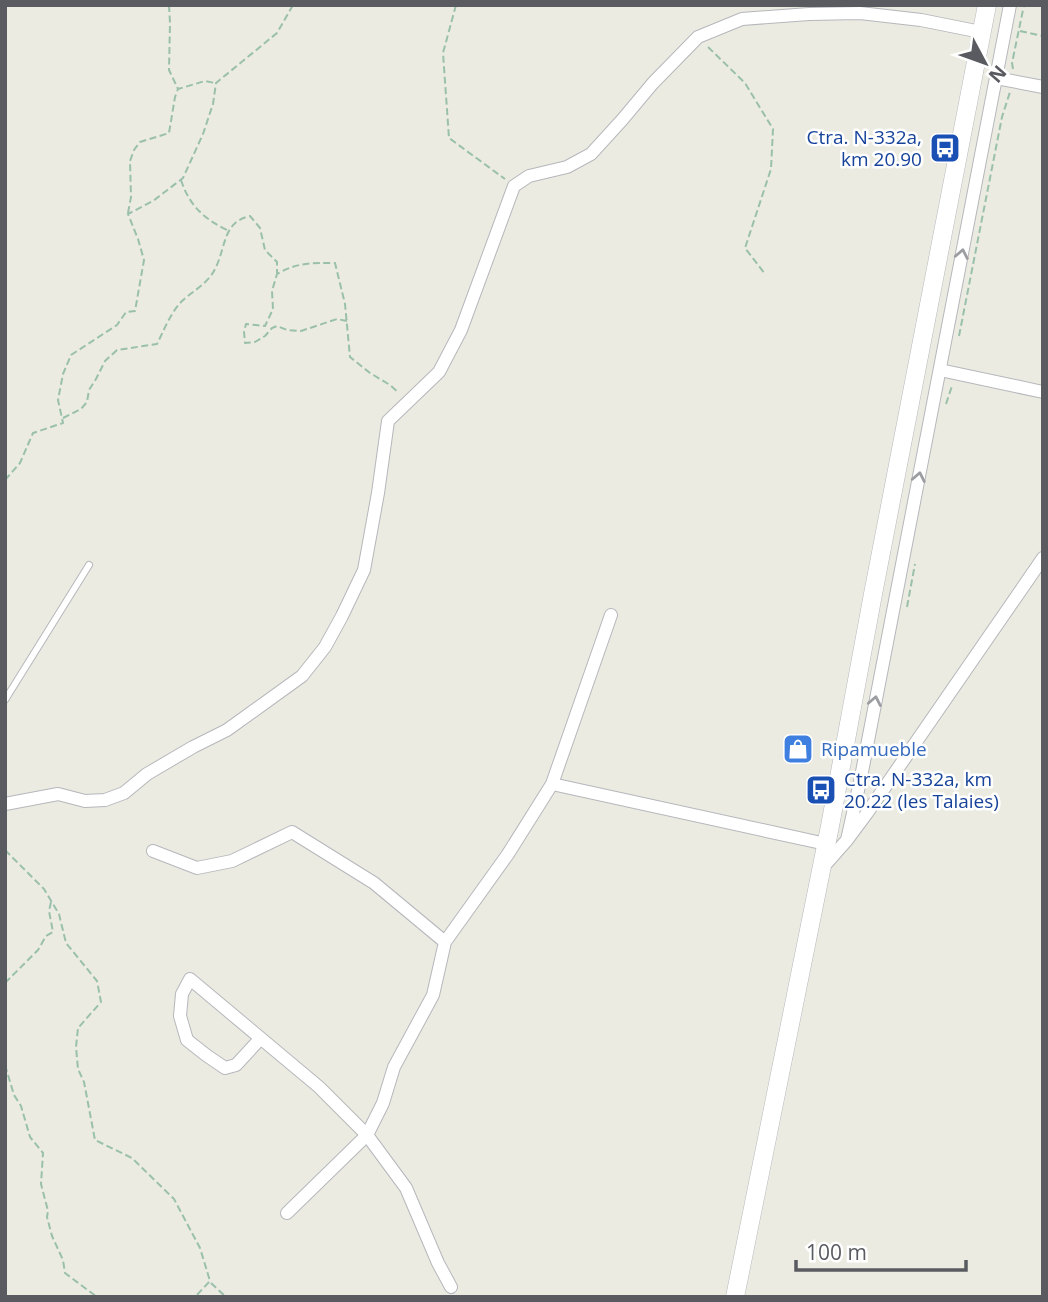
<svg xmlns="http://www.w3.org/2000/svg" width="1048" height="1302" viewBox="0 0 1048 1302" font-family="'Open Sans',sans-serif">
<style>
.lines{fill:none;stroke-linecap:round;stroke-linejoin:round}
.service-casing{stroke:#b6b7bc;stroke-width:8}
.minor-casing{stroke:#b6b7bc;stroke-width:14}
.secondary-casing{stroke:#b7b8be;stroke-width:19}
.path{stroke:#9ac0ac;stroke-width:2;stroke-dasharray:7 3.5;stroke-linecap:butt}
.service{stroke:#fff;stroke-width:6}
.minor{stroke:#fff;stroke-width:12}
.secondary{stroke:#fff;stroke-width:18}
.oneway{stroke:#9b9da0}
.labels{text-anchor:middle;stroke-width:5;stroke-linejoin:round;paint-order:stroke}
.transit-label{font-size:19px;fill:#164399;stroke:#fff;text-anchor:end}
.shop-label{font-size:19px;fill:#366cbe;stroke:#fff;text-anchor:start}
</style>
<rect width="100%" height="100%" fill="#ebebe1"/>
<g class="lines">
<g class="service-casing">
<path id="service" d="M5,700l84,-135"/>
</g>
<g class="minor-casing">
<path id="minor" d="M996,78l47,9
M940,370l103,22
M552,784l59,-169
M5,804l53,-10 27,7 20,-1 19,-7 23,-19 46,-27 34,-17 75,-54 23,-29 17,-31 22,-46 14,-77 10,-72 51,-49 22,-42 53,-144 15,-10 38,-9 24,-13 31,-34 31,-37 45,-46 44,-18 67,-5 51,-1 61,7 60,12
M847,840l14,-63 149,-772
M153,851l44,17 35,-7 60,-29 82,51 71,59
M824,866l23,-26 20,-27 176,-255
M260,1039l-24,26 -11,3 -19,-13 -19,-15 -7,-24 2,-22 8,-15 129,108 48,48 -80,78
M451,1287l-13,-24 -32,-75 -39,-53 16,-32 11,-36 39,-72 12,-53 63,-88 44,-70 274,60"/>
</g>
<g class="secondary-casing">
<path id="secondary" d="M735,1297l95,-471 43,-232 114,-589"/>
</g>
<path class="path" d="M169,5l1,18 -1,47 9,19 27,-8 10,2
M456,5l-13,48 6,85 56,41
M1020,31l23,5
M708,47l37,36 28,46 -2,40 -26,79 20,26
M1013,69l-1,-6 12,-58
M181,180c8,25 23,39 46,50
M128,213l3,-16 -1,-36 4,-11 6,-8 29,-9 6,-36 3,-8
M347,321l-10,-2 -36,12 -14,-1 -10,-4 -5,2 -7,8 -10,6 -10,1 -1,-11 2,-8 19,2 8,-17 -1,-18 5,-17c21,-12 35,-11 58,-11l10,41 5,53 20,16 20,12 9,8
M959,336l43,-219 8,-25
M946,404l6,-18
M63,418l18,-9 6,-7 2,-12 7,-11 9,-18 12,-11 40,-6c7,-14 14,-32 25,-43 12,-11 27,-18 34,-34 10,-21 7,-45 34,-51l10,12 5,22 12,12v11
M5,480l15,-17 13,-30 30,-10 -5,-23 5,-26 8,-19 46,-30 9,-13 9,-1 9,-51 -6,-21 -10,-25 25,-13 30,-23 20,-44 10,-30 3,-21 61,-50 16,-28
M907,607l8,-43
M5,850l39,39 15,25 7,29 31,38 4,21 -23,26 -2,19 2,22 6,13 11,58 37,18 42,41 26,49 10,33 -15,16
M5,983l33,-33 8,-14 7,-4 -4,-21 2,-9
M5,1065l9,30 7,11 9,31 13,16 -2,31 7,27 -1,6 5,19 11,24 2,13 32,24
M211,1283l15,14"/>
<use href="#service" class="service"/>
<use href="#minor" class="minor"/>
<use href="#secondary" class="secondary"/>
</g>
<defs><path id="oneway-chevron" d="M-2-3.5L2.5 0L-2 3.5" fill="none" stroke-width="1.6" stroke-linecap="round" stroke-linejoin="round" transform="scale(1.75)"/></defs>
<g class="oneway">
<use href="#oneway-chevron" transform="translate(962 254) rotate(-79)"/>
<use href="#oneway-chevron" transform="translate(919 477) rotate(-79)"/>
<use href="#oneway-chevron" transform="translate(875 701) rotate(-79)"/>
</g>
<defs>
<g id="bus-square" transform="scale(1.575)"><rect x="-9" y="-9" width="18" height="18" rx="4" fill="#1a4fb4" stroke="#fff"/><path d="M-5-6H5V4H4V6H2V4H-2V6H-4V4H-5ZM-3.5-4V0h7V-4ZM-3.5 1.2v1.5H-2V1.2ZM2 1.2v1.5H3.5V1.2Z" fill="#fff"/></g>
<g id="shop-square" transform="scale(1.575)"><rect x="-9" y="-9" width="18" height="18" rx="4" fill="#3f7fe0" stroke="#fff"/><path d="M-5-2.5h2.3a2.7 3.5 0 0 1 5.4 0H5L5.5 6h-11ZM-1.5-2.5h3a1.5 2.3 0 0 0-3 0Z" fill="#fff"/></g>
</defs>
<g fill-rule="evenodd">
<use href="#bus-square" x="945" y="148"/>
<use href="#shop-square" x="798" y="749"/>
<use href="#bus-square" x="821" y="790"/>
</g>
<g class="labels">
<g class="transit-label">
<text x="922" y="144">Ctra. N-332a,<tspan x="922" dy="22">km 20.90</tspan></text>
<text x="844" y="786" text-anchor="start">Ctra. N-332a, km<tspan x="844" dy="22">20.22 (les Talaies)</tspan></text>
</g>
<g class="shop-label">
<text x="821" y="756">Ripamueble</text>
</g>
</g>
<rect width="1048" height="1302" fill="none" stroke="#595b60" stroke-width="14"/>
<g transform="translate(985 63) rotate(131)" stroke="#ffffff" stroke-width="5" paint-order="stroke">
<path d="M0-5L12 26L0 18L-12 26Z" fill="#595b60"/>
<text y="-10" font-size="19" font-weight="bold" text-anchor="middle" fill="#595b60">N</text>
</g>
<path d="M796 1260v10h170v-10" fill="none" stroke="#595b60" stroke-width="3.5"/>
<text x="806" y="1260" font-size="21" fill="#595b60" stroke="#ffffff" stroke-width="5" paint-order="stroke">100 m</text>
</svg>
